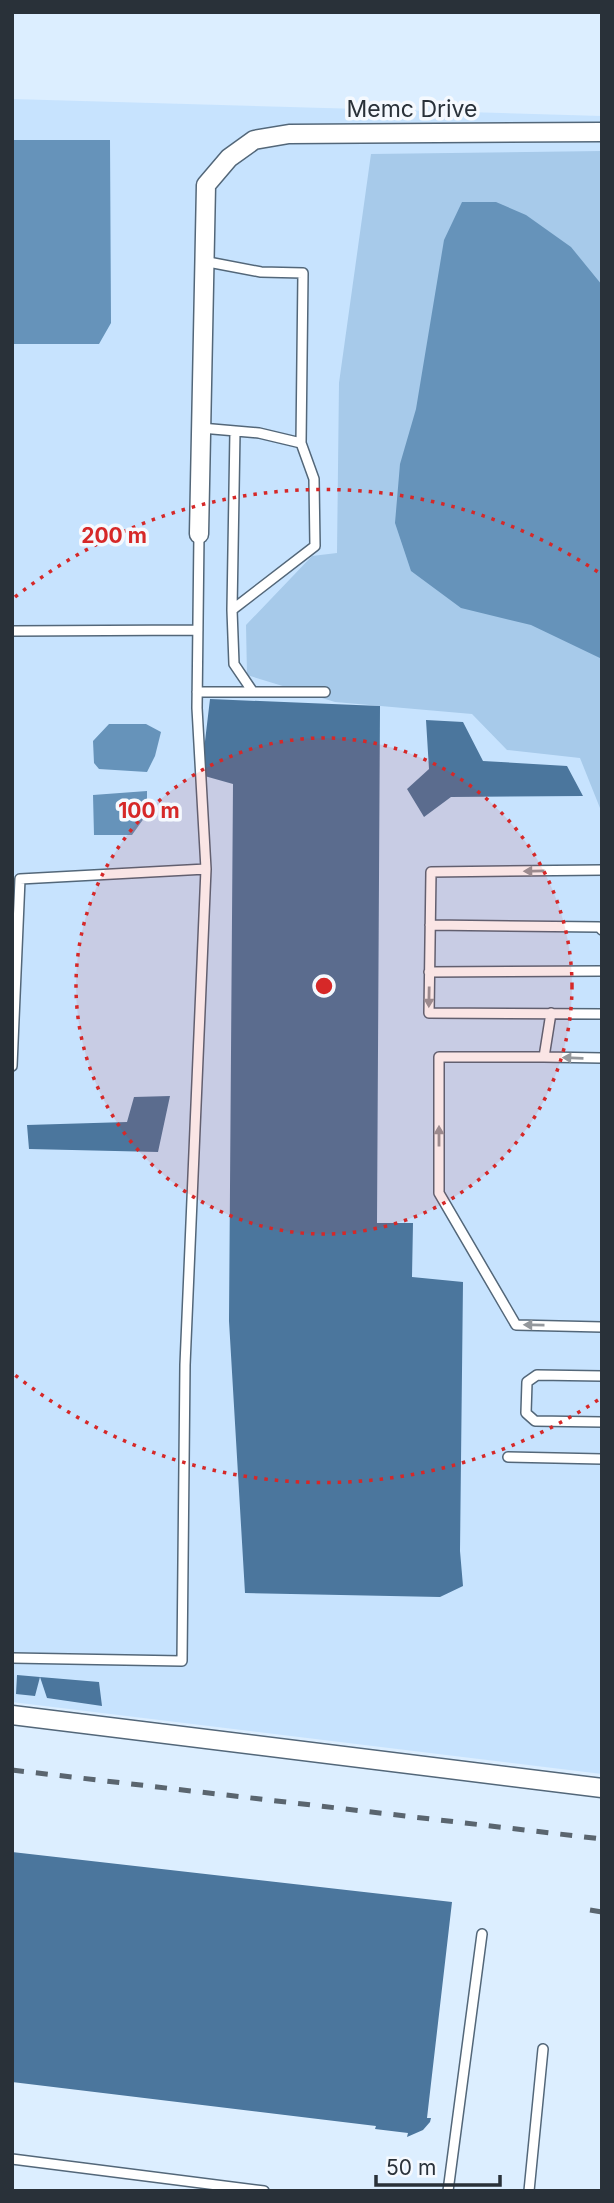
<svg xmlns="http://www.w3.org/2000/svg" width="614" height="2203" viewBox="0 0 614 2203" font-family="Inter,sans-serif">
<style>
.built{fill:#c7e3fe}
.green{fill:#a7caea}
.water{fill:#6693ba}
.building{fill:#4b769d}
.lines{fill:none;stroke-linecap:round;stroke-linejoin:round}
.lane-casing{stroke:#536779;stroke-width:12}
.street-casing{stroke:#536779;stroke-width:21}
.lane{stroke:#fff;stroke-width:9}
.street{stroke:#fff;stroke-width:18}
.rail{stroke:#5a656f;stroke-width:5;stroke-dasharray:12 12;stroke-linecap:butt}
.oneway{fill:#94989c}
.ring{fill:none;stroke:#d62828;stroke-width:3.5;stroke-dasharray:3.5 7}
.labels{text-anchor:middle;stroke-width:7;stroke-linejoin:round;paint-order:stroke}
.street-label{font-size:23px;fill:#293139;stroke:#f5f9fe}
.centre{fill:#d62828;stroke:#f5f9fe;stroke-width:3.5}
.ring-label{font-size:21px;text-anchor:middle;font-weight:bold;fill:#d62828;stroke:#f5f9fe;stroke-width:7;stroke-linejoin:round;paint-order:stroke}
</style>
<rect width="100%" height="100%" fill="#dceeff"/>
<path class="built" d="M12,99l590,17v1658l-590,-72z"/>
<path class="green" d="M602,151v662l-22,-55 -73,-8 -35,-36 -137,-12 -88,-27 -1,-50 66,-69 25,-3 2,-170 32,-229z"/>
<path class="water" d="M12,140h98l1,183 -12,21h-87z
M462,202h34l30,13 45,32 31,38v374l-71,-34 -70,-17 -50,-37 -16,-48 5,-59 16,-55 28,-169z
M109,724h37l15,8 -6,24 -8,16 -48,-3 -5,-6 -1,-22z
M147,791v23l-15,21h-38l-1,-40z"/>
<path class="building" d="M210,699l170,7 -3,517h36l-1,54 51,5 -3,269 3,35 -23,11 -195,-4 -16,-272 4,-537 -32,-9z
M426,720l37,2 20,39 84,5 16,30 -132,1 -27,20 -17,-28 22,-20z
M170,1096l-12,56 -129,-3 -2,-24 100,-3 7,-25z
M17,1675l23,2 -5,19 -19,-2z
M40,1677l59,5 3,24 -55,-8z
M12,1852l440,50 -25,216h4l-1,4 -7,8 -16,7 1,-4 -33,-4 1,-3 -364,-44z"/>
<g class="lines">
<g class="lane-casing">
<path id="lane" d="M201,428l58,5 42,10 2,-170 -42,-1 -58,-11
M235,431l-3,179 83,-64 -1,-67 -13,-36
M232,610l2,54 19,28
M14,631l184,-1
M197,692h128
M602,870l-171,2 -2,141 173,1
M430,925l169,2 3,3
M429,972l173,-1
M551,1013l-7,44h-105v136l77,132 86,2
M544,1057l58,1
M12,1066l8,-187 186,-10
M602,1376l-65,-1 -10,7 -1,31 9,8 67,1
M508,1457l94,2
M12,1658l170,3 3,-296 21,-496 -9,-161 2,-174
M12,2159l252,32
M448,2191l34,-257
M529,2191l14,-142"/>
</g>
<g class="street-casing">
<path id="street" d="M199,534l7,-349 23,-27 25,-18 35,-6 313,-2
M12,1715l590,73"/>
</g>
<use href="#lane" class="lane"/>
<use href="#street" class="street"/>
<path class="rail" d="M12,1770l590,69
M590,1910l12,2"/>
</g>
<defs><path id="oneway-solid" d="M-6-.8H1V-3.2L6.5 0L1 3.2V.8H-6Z" transform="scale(1.75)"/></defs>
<g class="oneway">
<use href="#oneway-solid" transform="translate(534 871) rotate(179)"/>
<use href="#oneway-solid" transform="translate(429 997) rotate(91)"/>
<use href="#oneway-solid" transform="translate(573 1058) rotate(-178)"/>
<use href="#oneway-solid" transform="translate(439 1136) rotate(-90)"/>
<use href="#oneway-solid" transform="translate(534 1325) rotate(-179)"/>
</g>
<circle cx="324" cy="986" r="248" fill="#d62828" fill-opacity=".12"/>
<g class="ring">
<circle cx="324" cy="986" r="248"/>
<path d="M598 1400A497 497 0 0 1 15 1375M15 597A497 497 0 0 1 598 572"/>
</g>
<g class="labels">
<g class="street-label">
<text x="412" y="117">Memc Drive</text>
</g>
</g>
<circle cx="324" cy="986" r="10" class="centre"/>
<g class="ring-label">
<text x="114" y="543">200 m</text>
<text x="149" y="818">100 m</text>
</g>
<rect width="614" height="2203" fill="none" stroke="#293139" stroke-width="28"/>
<path d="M376 2175v10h124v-10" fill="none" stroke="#293139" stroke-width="3.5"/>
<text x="386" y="2175" font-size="21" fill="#293139" stroke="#f5f9fe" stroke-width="5" paint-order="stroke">50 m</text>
</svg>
